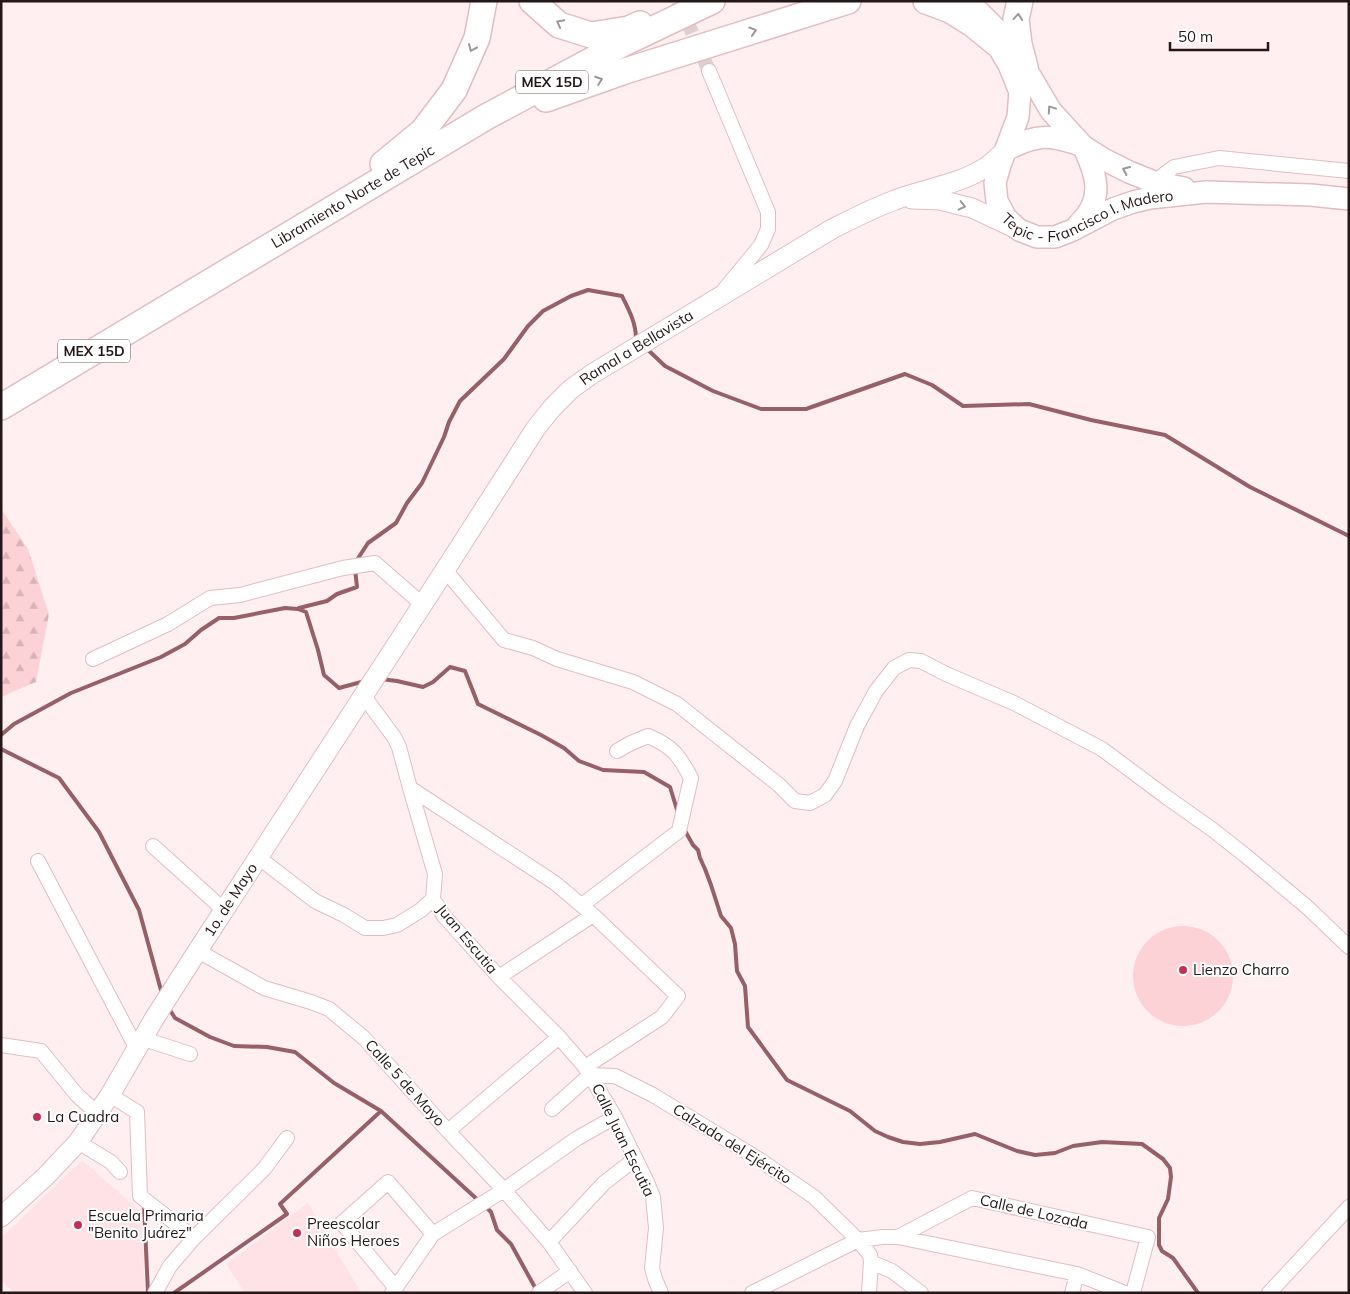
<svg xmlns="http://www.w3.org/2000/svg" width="1350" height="1294" viewBox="0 0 1350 1294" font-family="Mulish,sans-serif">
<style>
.built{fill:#fee2e5}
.grass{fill:#fcd2d6}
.forest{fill:url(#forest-firs)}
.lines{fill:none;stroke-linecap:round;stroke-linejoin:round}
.stream{stroke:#956067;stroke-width:4}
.street-tunnel{stroke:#decfd0;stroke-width:14;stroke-dasharray:14 7;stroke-linecap:butt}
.street-casing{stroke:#e1bdc0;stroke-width:16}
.secondary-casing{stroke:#e1bdc0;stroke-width:21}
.primary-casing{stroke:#e1bdc0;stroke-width:24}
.highway-casing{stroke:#e1bdc0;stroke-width:28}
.street{stroke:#fff;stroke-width:14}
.secondary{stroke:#fff;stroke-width:19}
.primary{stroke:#fff;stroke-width:21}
.highway{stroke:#fff;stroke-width:25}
.oneway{stroke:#9c9797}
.poi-dot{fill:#c13156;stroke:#fff;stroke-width:2}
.labels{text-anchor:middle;stroke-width:4;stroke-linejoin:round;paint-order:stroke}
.shield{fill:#fff;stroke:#665d5d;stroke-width:1}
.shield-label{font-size:14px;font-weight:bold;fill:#241718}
.street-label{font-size:15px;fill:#241718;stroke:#fff}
.poi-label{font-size:15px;fill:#241718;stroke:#fff;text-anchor:start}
</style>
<defs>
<pattern id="forest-firs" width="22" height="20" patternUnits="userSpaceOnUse" patternTransform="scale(1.25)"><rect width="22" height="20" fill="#fcd2d6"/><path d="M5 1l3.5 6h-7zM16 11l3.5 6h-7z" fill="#d8b4b7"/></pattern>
</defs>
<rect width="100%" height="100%" fill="#ffeff1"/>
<path class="built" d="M82,1160l59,52 4,81h-131l-13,-13v-42z
M308,1203l53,90h-116l-19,-29z"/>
<path class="grass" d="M1133 976a50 50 0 1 1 100 0a50 50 0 1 1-100 0Z"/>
<path class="forest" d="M1,509l27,40 21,65 -13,68 -35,15z"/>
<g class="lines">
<path class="stream" d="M646,348l19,18 48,25 48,18h45l99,-35 27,11 31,21 66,-2 62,16 74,15 85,52 99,49
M355,563l13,-20 28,-20 11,-20 15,-20 22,-46 5,-15 11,-21 44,-42 24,-33 15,-15 28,-15 17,-6 34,6c7,14 14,27 14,43l2,1
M299,608l28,-7 10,-7 20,-7 -2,-18
M381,679l16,2 26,6 10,-5 17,-15 15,4 13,33 63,31 23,13 15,13 24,9 41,2 26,15 8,26
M1,735l13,-11 57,-31 90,-36 24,-13 16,-14 18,-12h15l51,-10 13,1 8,3 12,38 6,25 15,13 26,-7
M1,749l58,29 40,54 40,78 23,84
M684,829l9,16 5,5 2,8 5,11 6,16 10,31 10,12 4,16 2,27 8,15 3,41 39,53 63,31 25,20 13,6 15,5 17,2 20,-2 35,-8 42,17 18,4 20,-2 18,-7 29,-4 40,2 21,15 7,9 1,9 -3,22 -9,19v27l3,6 11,7 25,35
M168,1007l7,11 35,19 24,9 33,1 28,5 39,31 47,28 99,91
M144,1205l4,88
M485,1206l6,6 6,18 14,14 26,47
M174,1293l113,-79 -7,-10 101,-93"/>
<path class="street-tunnel" d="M678,1l31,70"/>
<g class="street-casing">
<path id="street" d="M709,71l59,141v17l-7,16 -37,45
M1154,182l20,-15 45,-9 130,13
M445,570l59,70 29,8 24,11 76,23 44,22 102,81 16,16 15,2 15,-8 10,-14 22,-55 19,-35 18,-23 15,-8 12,1 25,13 68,29 88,46 63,47 48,34 33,26 61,51 42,40
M93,659l75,-35 42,-26 30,-3 103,-27 32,-5 48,42
M363,695l31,42 5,10 11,41 25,86 -2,25 11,17 55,61 60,60 26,30 30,50 32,65 6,15 3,31 -4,40 3,11 6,14
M410,788l145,95 38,32 85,81 -16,21 -77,50
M153,846l71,64
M258,857l57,44 29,14 21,13h18l14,-3 24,-15 12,-11
M38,861l99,188
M582,905l97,-74 12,-53c-12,-23 -19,-32 -43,-42l-17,7 -14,8
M198,951l66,37 47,14 18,7 35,29 84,93 56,59 45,52 36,51
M499,977l94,-62
M144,1039l46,15
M1,1045l40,6 36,44 20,18
M590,1075l25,1 38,19 107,65 54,37 44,43 12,15 1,7 21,9 29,22
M110,1095l27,17 3,84 54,42
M552,1109l38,-34
M448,1131l111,-94
M78,1142l33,20 9,10
M898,1237l74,-39 176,39 -15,56
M549,1242l55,-59 31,-24
M395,1287l-53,-64 46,-41 45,52
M155,1293l15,-27 24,-28 70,-69 23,-31
M392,1293l41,-59 71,-44 72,-51 39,-22
M539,1293l31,-22
M752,1293l106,-53 25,-3h15l179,37 48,19
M869,1293l2,-31
M1072,1293l5,-19
M1269,1293l80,-86"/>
</g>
<g class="secondary-casing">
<g id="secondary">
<path d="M912,199l28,1 32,8 45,21"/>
<path id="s1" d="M1,1217l45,-41 32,-34 32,-47 44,-76 37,-58 254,-391 91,-142 16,-20 19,-19 21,-15 240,-145c20,-10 41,-21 63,-29 30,-12 64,-15 91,-33 7,-5 14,-12 21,-18"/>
</g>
</g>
<g class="primary-casing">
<g id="primary">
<path d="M966,1l14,12 23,23 22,31 26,44 32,35 22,14 24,12 25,10 30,6"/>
<path id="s2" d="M986,31l10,12 13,22 11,27 -2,25 -18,48 -5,18 2,18 9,17 13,12 18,7h18l18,-7 40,-21 20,-7 17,-4 56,-6 105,3 38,4"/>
<path d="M1007,149c33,-15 41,-15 76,-3 14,29 22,54 -5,79"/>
</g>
</g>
<g class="highway-casing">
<g id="highway">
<path d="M532,1l27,24 32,10 38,-6 11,-5"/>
<path d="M926,1l24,9 24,15 22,18"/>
<path d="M1020,1l-4,18 3,25 6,23"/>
<path d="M546,99l79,-28 223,-70"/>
<path d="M383,164l40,-33 31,-41 23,-52 7,-37"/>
<path id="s3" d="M1,407l485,-290 136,-73 90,-43"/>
</g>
</g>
<use href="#street" class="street"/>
<use href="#secondary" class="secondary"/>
<use href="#primary" class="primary"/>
<use href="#highway" class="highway"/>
</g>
<defs><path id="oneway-chevron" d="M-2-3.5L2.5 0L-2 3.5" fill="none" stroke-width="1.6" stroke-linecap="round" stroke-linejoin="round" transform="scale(1.25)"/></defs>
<g class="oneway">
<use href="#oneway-chevron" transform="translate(1018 17) rotate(-85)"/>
<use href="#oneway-chevron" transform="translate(560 23) rotate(-152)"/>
<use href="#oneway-chevron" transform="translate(753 31) rotate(-17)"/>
<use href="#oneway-chevron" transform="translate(472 48) rotate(114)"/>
<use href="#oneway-chevron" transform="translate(599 80) rotate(-20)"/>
<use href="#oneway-chevron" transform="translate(1051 109) rotate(-124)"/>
<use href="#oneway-chevron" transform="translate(1126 170) rotate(-155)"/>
<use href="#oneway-chevron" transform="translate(962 206) rotate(13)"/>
</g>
<g class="poi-dot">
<circle cx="1183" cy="970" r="5"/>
<circle cx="37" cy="1117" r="5"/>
<circle cx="78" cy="1225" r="5"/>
<circle cx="297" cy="1233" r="5"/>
</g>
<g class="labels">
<g class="shield">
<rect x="516" y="70.5" width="72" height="23" rx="4"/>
<rect x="58" y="339.5" width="72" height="23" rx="4"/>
</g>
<g class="shield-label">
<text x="552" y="87">MEX 15D</text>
<text x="94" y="356">MEX 15D</text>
</g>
<g class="street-label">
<text dy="5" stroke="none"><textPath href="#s3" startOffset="410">Libramiento Norte de Tepic</textPath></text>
<text dy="5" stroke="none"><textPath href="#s2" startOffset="292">Tepic - Francisco I. Madero</textPath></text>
<text dy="5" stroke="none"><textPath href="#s1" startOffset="1086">Ramal a Bellavista</textPath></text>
<text dy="5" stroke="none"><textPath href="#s1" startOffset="394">1o. de Mayo</textPath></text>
<text transform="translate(467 939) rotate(50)" y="5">Juan Escutia</text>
<text transform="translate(405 1083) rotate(48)" y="5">Calle 5 de Mayo</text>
<text transform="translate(623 1140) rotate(64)" y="5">Calle Juan Escutia</text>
<text transform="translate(732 1144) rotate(32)" y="5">Calzada del Ejército</text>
<text transform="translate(1034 1212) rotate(13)" y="5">Calle de Lozada</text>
</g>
<g class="poi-label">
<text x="1193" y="975">Lienzo Charro</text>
<text x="47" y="1122">La Cuadra</text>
<text x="88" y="1221">Escuela Primaria<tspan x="88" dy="17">"Benito Juárez"</tspan></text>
<text x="307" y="1229">Preescolar<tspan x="307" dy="17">Niños Heroes</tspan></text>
</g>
</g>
<rect width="1350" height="1294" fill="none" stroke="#241718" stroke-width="5"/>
<path d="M1170 42v8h98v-8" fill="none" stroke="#241718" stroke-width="2.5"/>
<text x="1178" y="42" font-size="15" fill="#241718" stroke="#ffffff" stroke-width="4" paint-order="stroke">50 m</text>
</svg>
